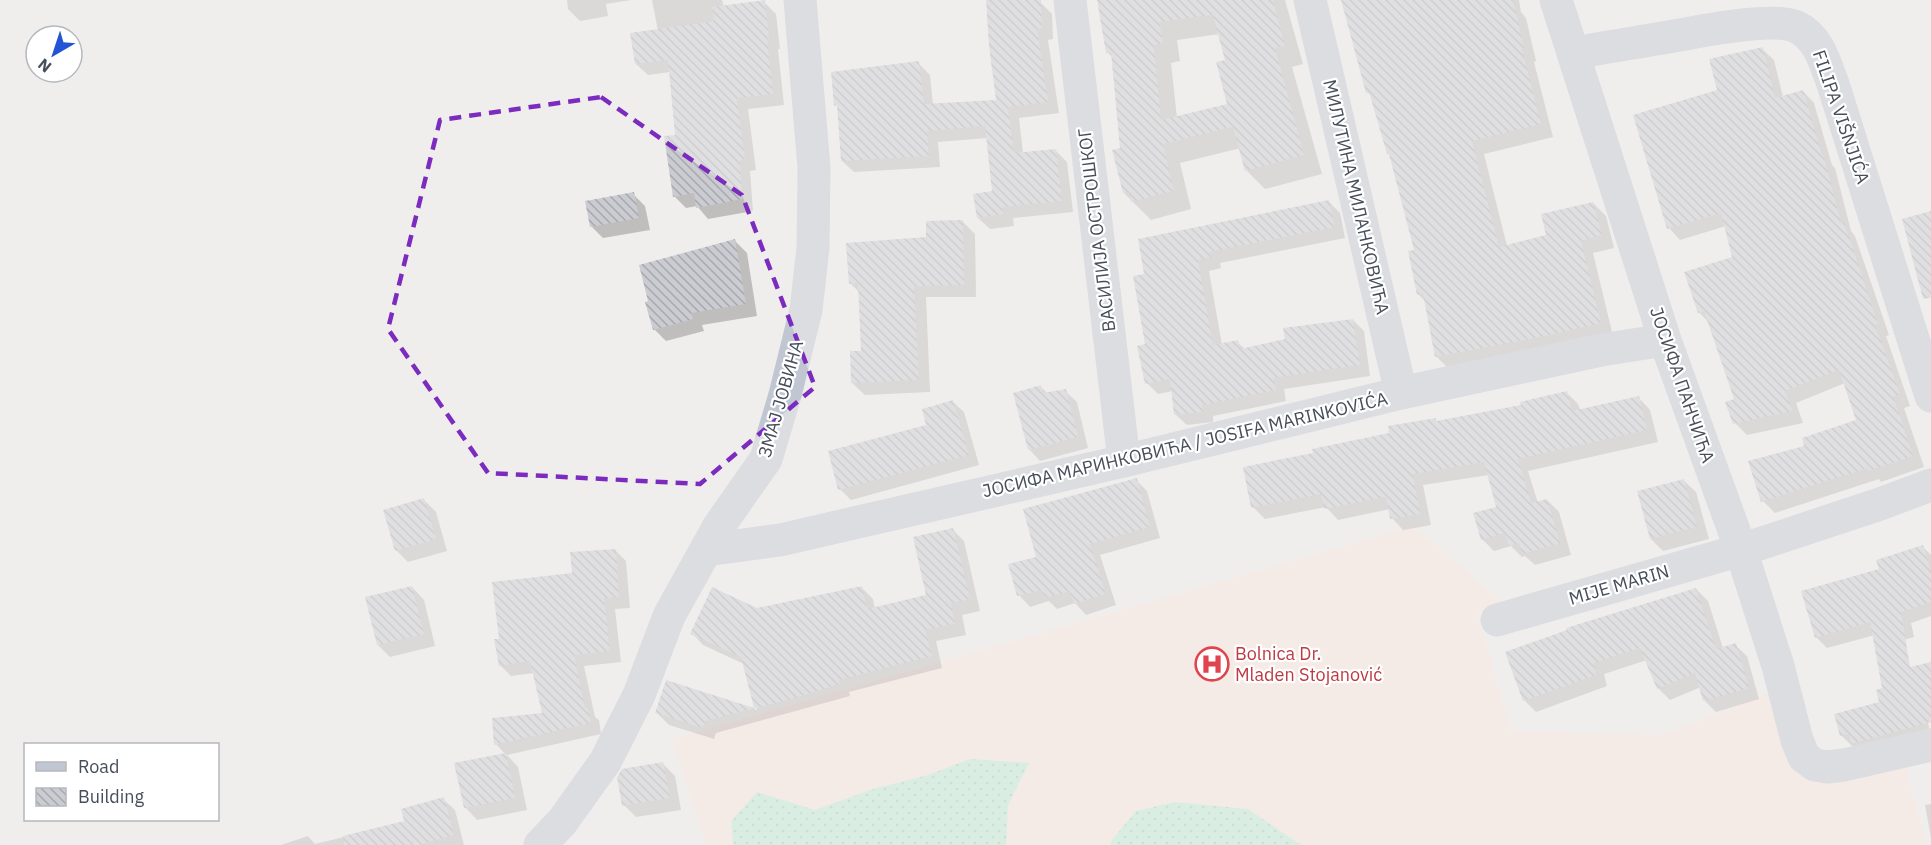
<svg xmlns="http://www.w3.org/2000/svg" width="1931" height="845" viewBox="0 0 1931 845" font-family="'IBM Plex Sans',sans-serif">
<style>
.medical{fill:#f9e5de}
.grass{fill:url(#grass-dots)}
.shadow{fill:#0003;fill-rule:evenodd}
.building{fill:url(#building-back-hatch);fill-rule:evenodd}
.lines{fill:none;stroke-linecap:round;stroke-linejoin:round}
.minor{stroke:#c1c7d2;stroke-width:33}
.marked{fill:none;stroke:#7b2cbf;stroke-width:4.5;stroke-dasharray:12 8;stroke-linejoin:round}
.labels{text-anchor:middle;stroke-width:4.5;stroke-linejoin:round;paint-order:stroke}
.street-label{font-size:18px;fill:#464e5a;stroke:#fff}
.health-label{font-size:18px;fill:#be3a42;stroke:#fff;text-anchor:start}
</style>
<defs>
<pattern id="grass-dots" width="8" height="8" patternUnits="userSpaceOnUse" patternTransform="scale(1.5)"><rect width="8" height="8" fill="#bdecd7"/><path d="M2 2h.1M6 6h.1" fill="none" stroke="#a4ccbb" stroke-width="1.8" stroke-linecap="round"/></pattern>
<pattern id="building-back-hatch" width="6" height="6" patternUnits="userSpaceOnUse" patternTransform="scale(1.5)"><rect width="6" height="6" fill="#caccd2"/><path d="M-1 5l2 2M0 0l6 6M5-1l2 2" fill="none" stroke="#a6a8ad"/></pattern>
</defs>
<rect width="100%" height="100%" fill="#f0eeed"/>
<path class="medical" d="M1414,526l94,81 -31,6 34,118 151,4 108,-43 24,67 111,7 22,79h-1221l-34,-106z"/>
<path class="grass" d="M970,759l59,4 -21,42 -2,40h-273l-2,-24 26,-29 58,18 58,-21 55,-14z
M1175,802l73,7 53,36h-191l2,-5 24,-29z"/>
<path class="shadow" d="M567,0h64l-25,4 2,12 -28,5 -12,-12z
M652,0h70l2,7 40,-5 12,12 4,35h-2l6,56 -36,4 8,61 -6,1 3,40 -45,8 -11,-13 -11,2 -12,-12 2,-60 -6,-64 -22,3 -12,-11 22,-33z
M987,0h48l5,2 12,12 1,25 -5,1 11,73 -40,5 4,35 32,-3 12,12 6,50 -60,6 1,8 -24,3 -12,-11 16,-26 -6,-54 -50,4 2,25 -86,5 -12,-11 -3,-53 -3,-3 82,-42 12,12 3,30 65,-4z
M1103,0h182l18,64 -11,3 30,107 -57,15 -18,-18 -6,-23 -61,15 11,46 -40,11 -27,-27 -11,-135 -6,-6zM1220,34l7,27 2,44 -52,13 -6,-55 9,-2 -3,-21z
M1342,0h177l2,12 5,6 10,43 -2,1 19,75 -69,17 23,92 41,-10 45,-33 13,13 8,32 -21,5 20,83 -164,33 -13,-13 -10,-54 -7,-7 -3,-44 -24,-94 -4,-4 -15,-56 -6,-5z
M1762,49l12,11 9,37 20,-6 11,12 18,62 3,3 16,63 4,5 34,99 -3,1 24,70 -6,2 20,59 -43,15 -2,-3 -104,34 -12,-12 43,-54 52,-26 -13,-38 -49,20 7,20 -56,12 -12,-12 1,-23 -27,-77 -10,-11 35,-54 -8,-32 -46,14 -11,-12 49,-137z
M633,194l12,12 5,24 -47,8 -12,-12z
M1329,202l11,11 5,25 -125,25 1,5 -12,3 13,74 15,-3 8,7 42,-9 66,-20 11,11 6,45 -86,13 2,12 -73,15v6l-26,3 -12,-11 -2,-23 -15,3 -11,-11 -1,-108z
M963,222l12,12 1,63h-50l4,95 -65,3 -13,-12 11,-30 -3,-60 -10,-10z
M735,241l12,12 10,63 -55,9 2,6 -38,10 -12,-12z
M1041,387l7,7 17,-3 12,11 11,46 -48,13 -11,-12z
M1567,393l11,11 2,6 59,-12 11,12 8,32 -130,29 10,32 9,-3 12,12 12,43 -36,10 -10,-9 -3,1 -11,-11 -17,5 -12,-12 16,-31 -9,-33 -66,10 8,40 -28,5 -11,-12 -2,-9 -52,11 -12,-13 -61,12 -12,-12 61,-53 77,-20 44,-14 2,2 85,-16z
M953,402l11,10 15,53 -128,35 -11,-11 88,-63z
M1136,480l11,11 13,47 -60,17 16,50 -30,10 -11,-12 -18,6 -8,-8 -19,6 -11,-12 18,-37z
M1683,480l13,12 13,47 -46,12 -12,-12z
M424,500l12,12 11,39 -39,11 -12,-12z
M952,529l12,12 16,70 -18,4 4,20 -30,6 6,27 -93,24 1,4 -134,37 -2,6 -45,-14 -12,-12 10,-31 90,28 -13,-46 -41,-19 -11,-12 65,-24 104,-22 12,12 2,10 53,-13z
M1923,547l8,8v61l-20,7 3,14 -29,8 -10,-10 -48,13 -11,-11 65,-67z
M615,550l11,11 4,47 -15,1 6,53 -37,4 11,51 4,3 2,14 -94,21 11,12 9,43 -50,10 -12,-13 41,-52 -10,-11 48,-30 -10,-41 -23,3 -11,-11 1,-25 73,-66z
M412,587l12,13 11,46 -45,11 -12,-12z
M1696,589l12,12 15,47 12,-3 12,11 12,43 -43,13 -12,-12 -3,-13 -31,13 -12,-12 -11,-28 -43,14 3,12 -71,26 -12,-12z
M1931,664v55l-4,1 4,14 -78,13 -12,-12z
M663,764l12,12 6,34 -45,7 -12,-12z
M443,799l12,11 9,35h-183l27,-9 7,8 91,-22z
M1931,804v34l-6,-33z"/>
<path class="building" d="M765,0l4,38h-2l6,56 -36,4 8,61 -5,1 2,39 -46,9 -2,-15 -21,4 -9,-61 11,-1 -7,-75 -33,4 -5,-31 84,-12 -2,-14z
M986,0h55l1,28 -5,1 11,73 -40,5 6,46 42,-4 6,52 -60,6 1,7 -26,4 -4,-24 19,-3 -7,-65 -58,5 2,25 -88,5 -4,-56 -3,1 -3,-34 88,-11 5,43 72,-4 -7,-54z
M1097,0h176l12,46 -10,2 29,107 -59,16 -12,-44 -70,17 11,47 -43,11 -2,-10 -6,1 -11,-43 8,-2 -9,-96 -5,1zM1211,9l14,51 -9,2 11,42 -66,16 -7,-75 9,-2 -4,-21 53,-7z
M1341,0h172l11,48 -2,1 19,75 -69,17 27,106 47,-12 -5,-21 52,-12 9,33 -21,6 20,82 -51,12 -115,22 -12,-63 -6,1 -9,-44 6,-1 -25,-96h-2l-18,-62 -3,1z
M1763,47l12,51 28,-8 19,65 1,-1 18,69 3,-1 34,102 -3,1 25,69 -7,2 20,60 -45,15v-3l-107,34 -13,-41 56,-15 -2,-8 54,-18 -17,-50 -54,21 8,20 -60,13 -8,-22 9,-3 -30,-88 -6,2 -14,-41 48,-15 -11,-44 -54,16 -34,-114 84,-25 -8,-31z
M634,192l5,26 -49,9 -5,-26z
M1329,200l6,27 -126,25 2,5 -13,3 15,85 25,-5 2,9 45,-10 -2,-11 70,-9 7,46 -87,13 3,12 -74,15 1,7 -29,3 -4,-36 -25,5 -8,-38 8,-2 -12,-68 11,-2 -6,-35z
M1931,211v87l-8,1 -21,-80z
M963,220l1,65 -50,1 5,94 -68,3 -1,-32h11l-3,-68 -9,1 -3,-41 80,-6v-16z
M735,239l11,65 -55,9 2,6 -40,11 -8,-28 3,-1 -9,-36z
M1041,385l2,8 23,-4 12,48 -50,13 -15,-57z
M1567,391l5,20 67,-15 8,34 -129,29 13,44 16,-4 13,44 -38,11 -3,-11 -10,3 -4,-13 -24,7 -8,-27 23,-6 -12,-45 -71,12 7,40 -30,5 -4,-22 -62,12 -3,-15 -70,14 -8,-41 70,-14 -1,-4 77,-16 -1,-7 48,-8v3l85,-16 -1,-3z
M953,400l16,55 -131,35 -10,-39 98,-26 -4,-16z
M1137,478l13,49 -60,17 16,50 -32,10 -4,-13 -26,7 -2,-8 -25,6 -9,-32 28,-7 -13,-48z
M1684,479l13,48 -47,12 -13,-48z
M424,498l12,41 -41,12 -12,-41z
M953,528l17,71 -19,4 4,21 -30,6 7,26 -93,24 1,4 -49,15 -86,22 -2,7 -48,-15 11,-33 88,28 -13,-51 -51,-23 22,-47 45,21 105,-22 5,23 59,-14 -13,-58z
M1923,545l8,26v31l-30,10 9,55 21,-5v60l-80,22 -2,-10 -9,2 -6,-22 45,-12 -3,-12 6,-2 -12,-66 -55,16 -14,-47 78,-22 -3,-9z
M616,549l3,48 -15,1 6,53 -36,4 11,53h3l3,15 -97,22 -2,-27 50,-5 -12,-52 -31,5 -5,-27h5l-7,-57 80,-9 -2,-21z
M412,586l12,48 -47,11 -12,-48z
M1696,588l20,61 20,-6 13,45 -46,13 -8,-28 -38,16 -17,-41 -46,15 2,12 -73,26 -18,-49 62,-22 -1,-2z
M506,753l9,45 -51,10 -10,-45z
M663,762l7,36 -48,8 -5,-29 5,-8z
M444,797l10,38 -35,10h-75l-1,-9 61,-15 -3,-12z"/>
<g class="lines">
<path class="minor" d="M1070,0l54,461
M1310,0l91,393
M1556,0l109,340 76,210 37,116 19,74 7,17 11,8 12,2 17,-2 87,-20
M1574,53c33,-6 66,-11 100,-17 28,-5 99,-20 123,-9 22,11 28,36 36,57l98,312
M706,550l74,-10 344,-79 277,-68 200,-43 64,-10
M1497,620l244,-70 139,-46 51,-19
M540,845l22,-23 43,-60 34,-67 30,-79 50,-90 47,-67 19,-64 21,-85 7,-62 1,-80 -14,-168"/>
</g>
<path d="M0 0H1931V845H0ZM601,97l141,98 73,192 -115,97 -212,-11 -100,-144 52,-209z" fill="#f0eeed" fill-opacity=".55" fill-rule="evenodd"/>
<path class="marked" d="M601,97l141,98 73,192 -115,97 -212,-11 -100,-144 52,-209z"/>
<defs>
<g id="hospital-ring" transform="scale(1.725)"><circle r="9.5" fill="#fff" stroke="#e0444e" stroke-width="1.5"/><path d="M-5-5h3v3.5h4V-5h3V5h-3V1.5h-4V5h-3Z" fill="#e0444e"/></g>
</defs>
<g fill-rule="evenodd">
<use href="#hospital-ring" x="1212" y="664"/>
</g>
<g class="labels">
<g class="street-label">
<text transform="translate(1841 117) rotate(71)" y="6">FILIPA VIŠNJIĆA</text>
<text transform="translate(1356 197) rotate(77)" y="6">МИЛУТИНА МИЛАНКОВИЋА</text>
<text transform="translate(1097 230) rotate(-97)" y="6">ВАСИЛИЈА ОСТРОШКОГ</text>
<text transform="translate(1682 385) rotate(71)" y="6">ЈОСИФА ПАНЧИЋА</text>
<text transform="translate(781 399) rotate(-74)" y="6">ЗМАЈ ЈОВИНА</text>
<text transform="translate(1185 445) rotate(-13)" y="6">ЈОСИФА МАРИНКОВИЋА / JOSIFA MARINKOVIĆA</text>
<text transform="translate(1619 585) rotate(-16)" y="6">MIJE MARIN</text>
</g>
<g class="health-label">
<text x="1235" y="660">Bolnica Dr.<tspan x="1235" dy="21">Mladen Stojanović</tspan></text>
</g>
</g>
<rect x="24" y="743" width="195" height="78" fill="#ffffff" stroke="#b5b8bd" stroke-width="1.5"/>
<rect x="36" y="762" width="30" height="9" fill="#c1c7d2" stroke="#b5b8bd" stroke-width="1.5"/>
<text x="78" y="773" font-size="18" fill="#464e5a">Road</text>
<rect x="36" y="788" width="30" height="18" fill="url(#building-back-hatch)" stroke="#b5b8bd" stroke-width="1.5"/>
<text x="78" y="803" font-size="18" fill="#464e5a">Building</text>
<g transform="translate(54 54) rotate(219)"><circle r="28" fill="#ffffff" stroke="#b5b8bd" stroke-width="1.5"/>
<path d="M0-4.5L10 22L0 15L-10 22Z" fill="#2254d5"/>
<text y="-9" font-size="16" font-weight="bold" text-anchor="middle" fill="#464e5a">N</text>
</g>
</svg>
